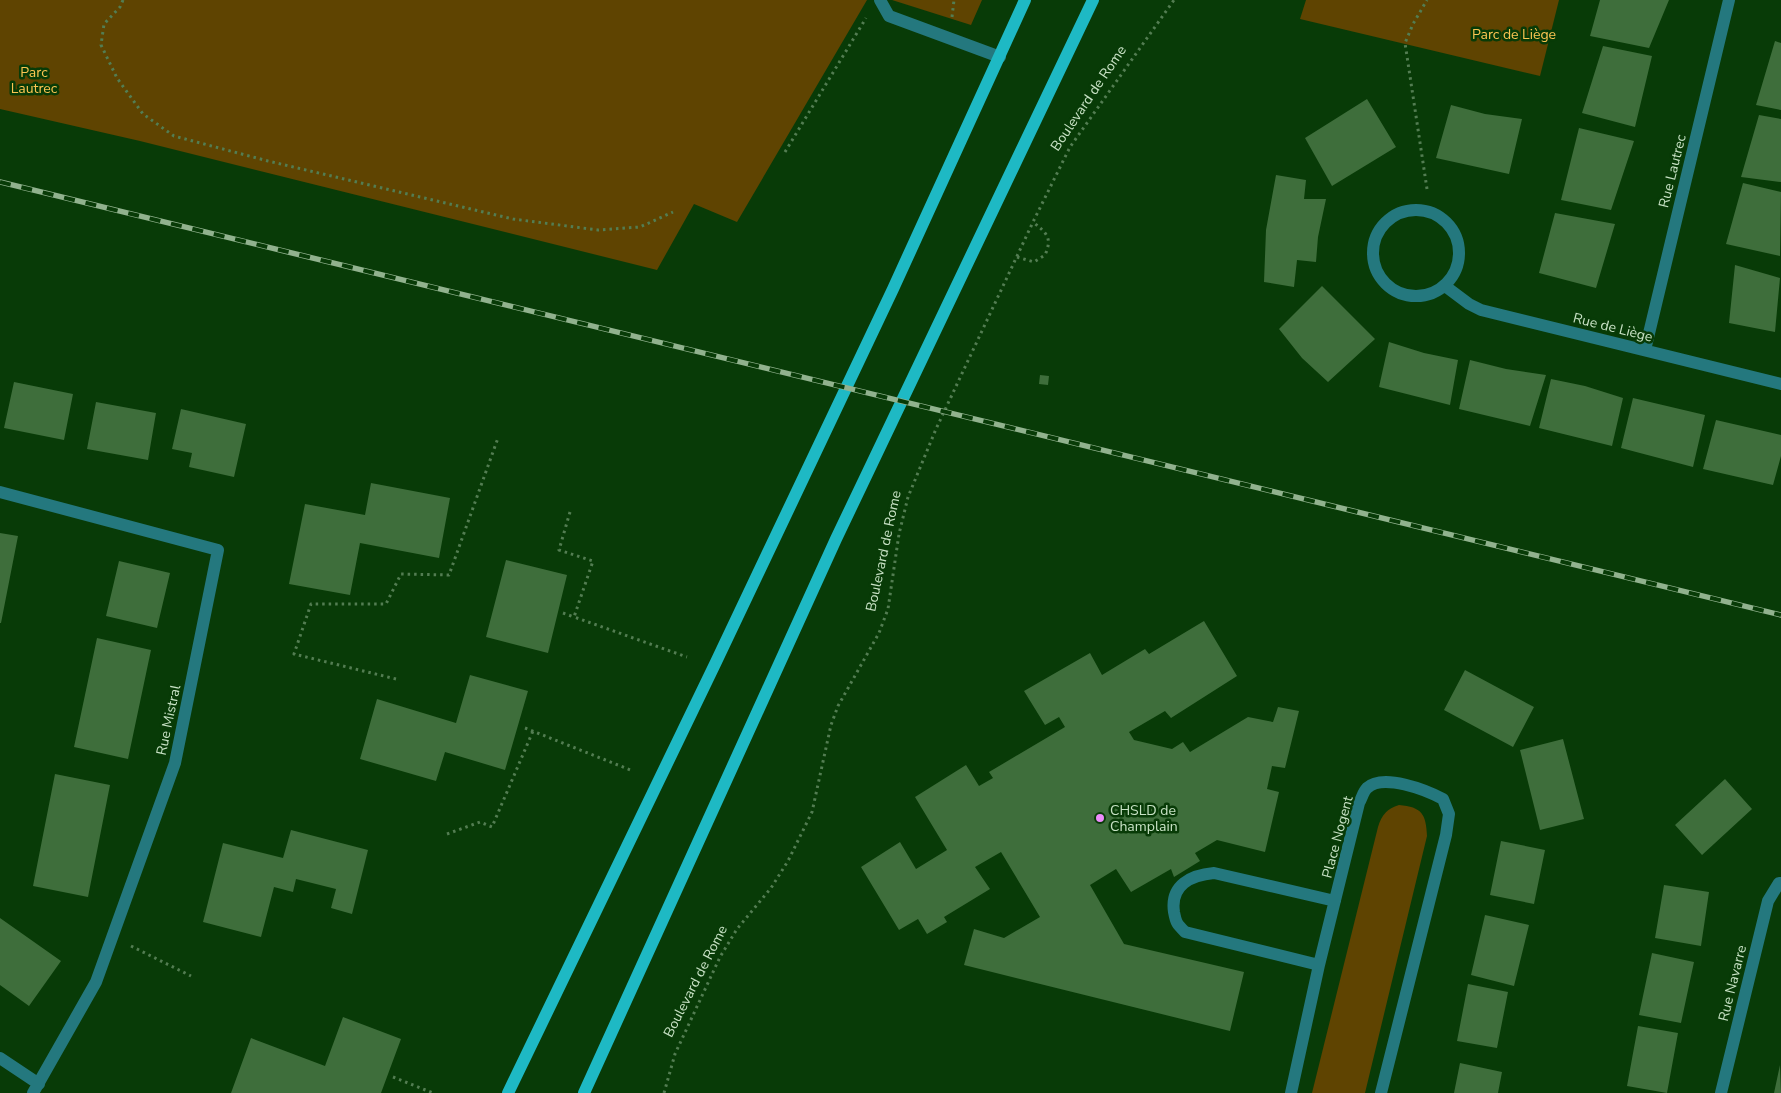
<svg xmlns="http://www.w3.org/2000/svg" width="1781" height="1093" viewBox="0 0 1781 1093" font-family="'Nunito Sans',sans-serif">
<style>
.green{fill:#5f4401}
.building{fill:#3e6e3b}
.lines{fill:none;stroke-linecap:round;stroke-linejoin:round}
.path{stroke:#537d52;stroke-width:3;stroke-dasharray:2.5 4;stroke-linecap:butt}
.minor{stroke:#24787e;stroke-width:12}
.major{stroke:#1eb9c4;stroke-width:12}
.rail-casing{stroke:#91b28e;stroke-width:5.5}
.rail{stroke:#083b07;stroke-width:4;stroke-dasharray:11;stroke-linecap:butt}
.poi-dot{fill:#ed8cfa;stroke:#083b07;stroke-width:2}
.labels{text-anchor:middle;stroke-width:5;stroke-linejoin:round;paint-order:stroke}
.park-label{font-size:14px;fill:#fcc553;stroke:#083b07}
.street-label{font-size:14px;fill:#c8e2c5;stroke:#083b07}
.poi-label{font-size:14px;fill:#c8e2c5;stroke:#083b07;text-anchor:start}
</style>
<rect width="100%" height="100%" fill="#083b07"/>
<path class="green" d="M0,0h867l-130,222 -43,-18 -37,66 -517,-129 -140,-32z
M892,0h90l-11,25z
M1306,0h253l-19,76 -240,-57z
M1399,805c23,2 27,9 28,31l-62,257h-53l66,-266c4,-13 9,-18 21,-22z"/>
<path class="building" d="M1600,0h69l-20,48 -59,-12z
M1775,41l6,2v67l-25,-5z
M1603,46l49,10 -17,71 -53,-14z
M1367,99l29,48 -64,39 -27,-48z
M1451,105l34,9 37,5 -13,55 -73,-16z
M1759,115l22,4v63l-40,-5z
M1579,128l55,13 -23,69 -50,-10z
M1276,175l30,5 -2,19h22l-8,38 -2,25 -19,-2 -3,27 -30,-5 2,-52z
M1743,183l38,9 -1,64 -54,-12z
M1555,213l60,11 -19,64 -57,-15z
M1735,265l45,13 -5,54 -46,-9z
M1322,286l53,53 -47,43 -26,-24 -23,-29z
M1389,342l35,11 34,7 -8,45 -71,-18z
M1470,360l36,9 40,6 -16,51 -71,-17z
M1040,375l9,1 -1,9 -9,-1z
M1551,379l34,7 38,12 -11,48 -73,-18z
M14,382l59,12 -9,46 -60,-12z
M1633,398l72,17 -12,52 -72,-19z
M96,402l60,11 -8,47 -61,-11z
M181,409l65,15 -12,53 -45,-10 3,-14 -20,-4z
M1716,420l65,15v21l-8,29 -70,-16z
M371,483l79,15 -11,60 -79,-15 -10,52 -61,-11 16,-80 60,11z
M0,533l18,3 -17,87h-1z
M506,560l61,15 -19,78 -62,-16z
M119,561l51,12 -13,55 -51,-12z
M1204,621l33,55 -66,42 -6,-7 -36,21 5,8 38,9 11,-7 7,10 58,-35 25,5 5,-15 21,4 -14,57 -13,-2 -5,23 12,3 -14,60 -48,-12 -22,13 5,8 -26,16 -3,-8 -40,23 -15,-23 -26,16 34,59 120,28 -14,59 -266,-66 10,-36 30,9 36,-21 -39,-65 -26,15 15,22 -46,28 3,5 -20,12 -9,-15 -19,11 -38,-63 39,-25 16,27 31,-19 -32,-53 51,-32 13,21 14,-8 -4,-6 76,-45 -6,-10 -14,8 -21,-34 66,-38 12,22 43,-26 4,5z
M97,638l54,12 -23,109 -54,-12z
M1465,670l69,37 -21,40 -69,-37z
M470,675l58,16 -23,79 -60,-18 -9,29 -76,-22 17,-60 79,24z
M1563,739l21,80 -44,11 -20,-80z
M55,774l55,11 -22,112 -55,-11z
M1725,779l27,30 -50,46 -27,-30z
M291,830l77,20 -16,64 -21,-6 5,-19 -40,-10 -3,13 -19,-5 -13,50 -58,-15 20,-79 60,15z
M1501,841l44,9 -11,54 -44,-9z
M1664,885l45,7 -8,54 -46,-8z
M1485,915l44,10 -15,61 -43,-11z
M0,918l61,43 -32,45 -29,-21z
M1652,953l42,9 -13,61 -42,-8z
M1468,984l40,8 -11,56 -40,-7z
M343,1017l58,22 -20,54h-150l20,-55 74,28z
M1638,1026l40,7 -11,60 -40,-7z
M1460,1063l42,9 -4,21h-44z
M1780,1065l1,28h-7z"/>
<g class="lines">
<path class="path" d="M123,0l-3,7 -16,17 -3,21 16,33 26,36 31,22 94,25 245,58 85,11 42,-3 33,-15
M952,17l2,-17
M785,152l81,-134
M1427,189l-22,-146 8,-19 14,-24
M1017,257l17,5 11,-7c8,-18 1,-22 -12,-33
M570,512l-11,38 34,11 -19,56 113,40
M563,613l11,4
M396,679l-102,-25 17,-50h75l15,-30 48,1 49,-137
M525,728l108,43
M447,834l33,-12 12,5 41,-96
M131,946l60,30
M393,1077l40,16
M664,1093l11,-39 45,-97 17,-28 34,-41 17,-27 24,-49 19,-87 7,-19 41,-73 9,-24 11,-75 9,-37 28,-68 97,-207 37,-75 104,-147"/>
<path class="minor" d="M880,0l9,16 111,41
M1373 253a43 43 0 1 1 86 0a43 43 0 1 1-86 0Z
M1445,286l24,18 12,6 300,74
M1645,350l84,-350
M0,492l218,58 -43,213 -79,219 -63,111
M1319,965l-134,-33c-8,-8 -9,-9 -11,-20 -4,-27 17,-37 40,-39l121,28
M0,1058l39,26
M1291,1093l28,-128 40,-162c3,-5 4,-11 8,-15 16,-15 59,2 76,11l6,15 -3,21 -65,258
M1721,1093l47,-192 11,-18h2"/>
<path class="major" d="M508,1093l208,-431 177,-373 132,-289
M584,1093l252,-554 257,-539"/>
<g class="rail-casing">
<path id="rail" d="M0,182l1781,433"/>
</g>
<use href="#rail" class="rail"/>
</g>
<circle class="poi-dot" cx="1100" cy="818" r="5"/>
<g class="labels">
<g class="park-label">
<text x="1514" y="39">Parc de Liège</text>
<text x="34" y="77">Parc<tspan x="34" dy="16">Lautrec</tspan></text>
</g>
<g class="street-label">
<text transform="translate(1088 98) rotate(-56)" y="5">Boulevard de Rome</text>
<text transform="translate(1672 171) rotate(-76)" y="5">Rue Lautrec</text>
<text transform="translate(1613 327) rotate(14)" y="5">Rue de Liège</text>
<text transform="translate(883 551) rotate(-78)" y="5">Boulevard de Rome</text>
<text transform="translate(168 720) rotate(-78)" y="5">Rue Mistral</text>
<text transform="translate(1337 837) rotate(-75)" y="5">Place Nogent</text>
<text transform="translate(695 981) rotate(-63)" y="5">Boulevard de Rome</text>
<text transform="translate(1732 983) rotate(-76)" y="5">Rue Navarre</text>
</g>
<g class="poi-label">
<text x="1110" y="815">CHSLD de<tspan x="1110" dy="16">Champlain</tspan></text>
</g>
</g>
</svg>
